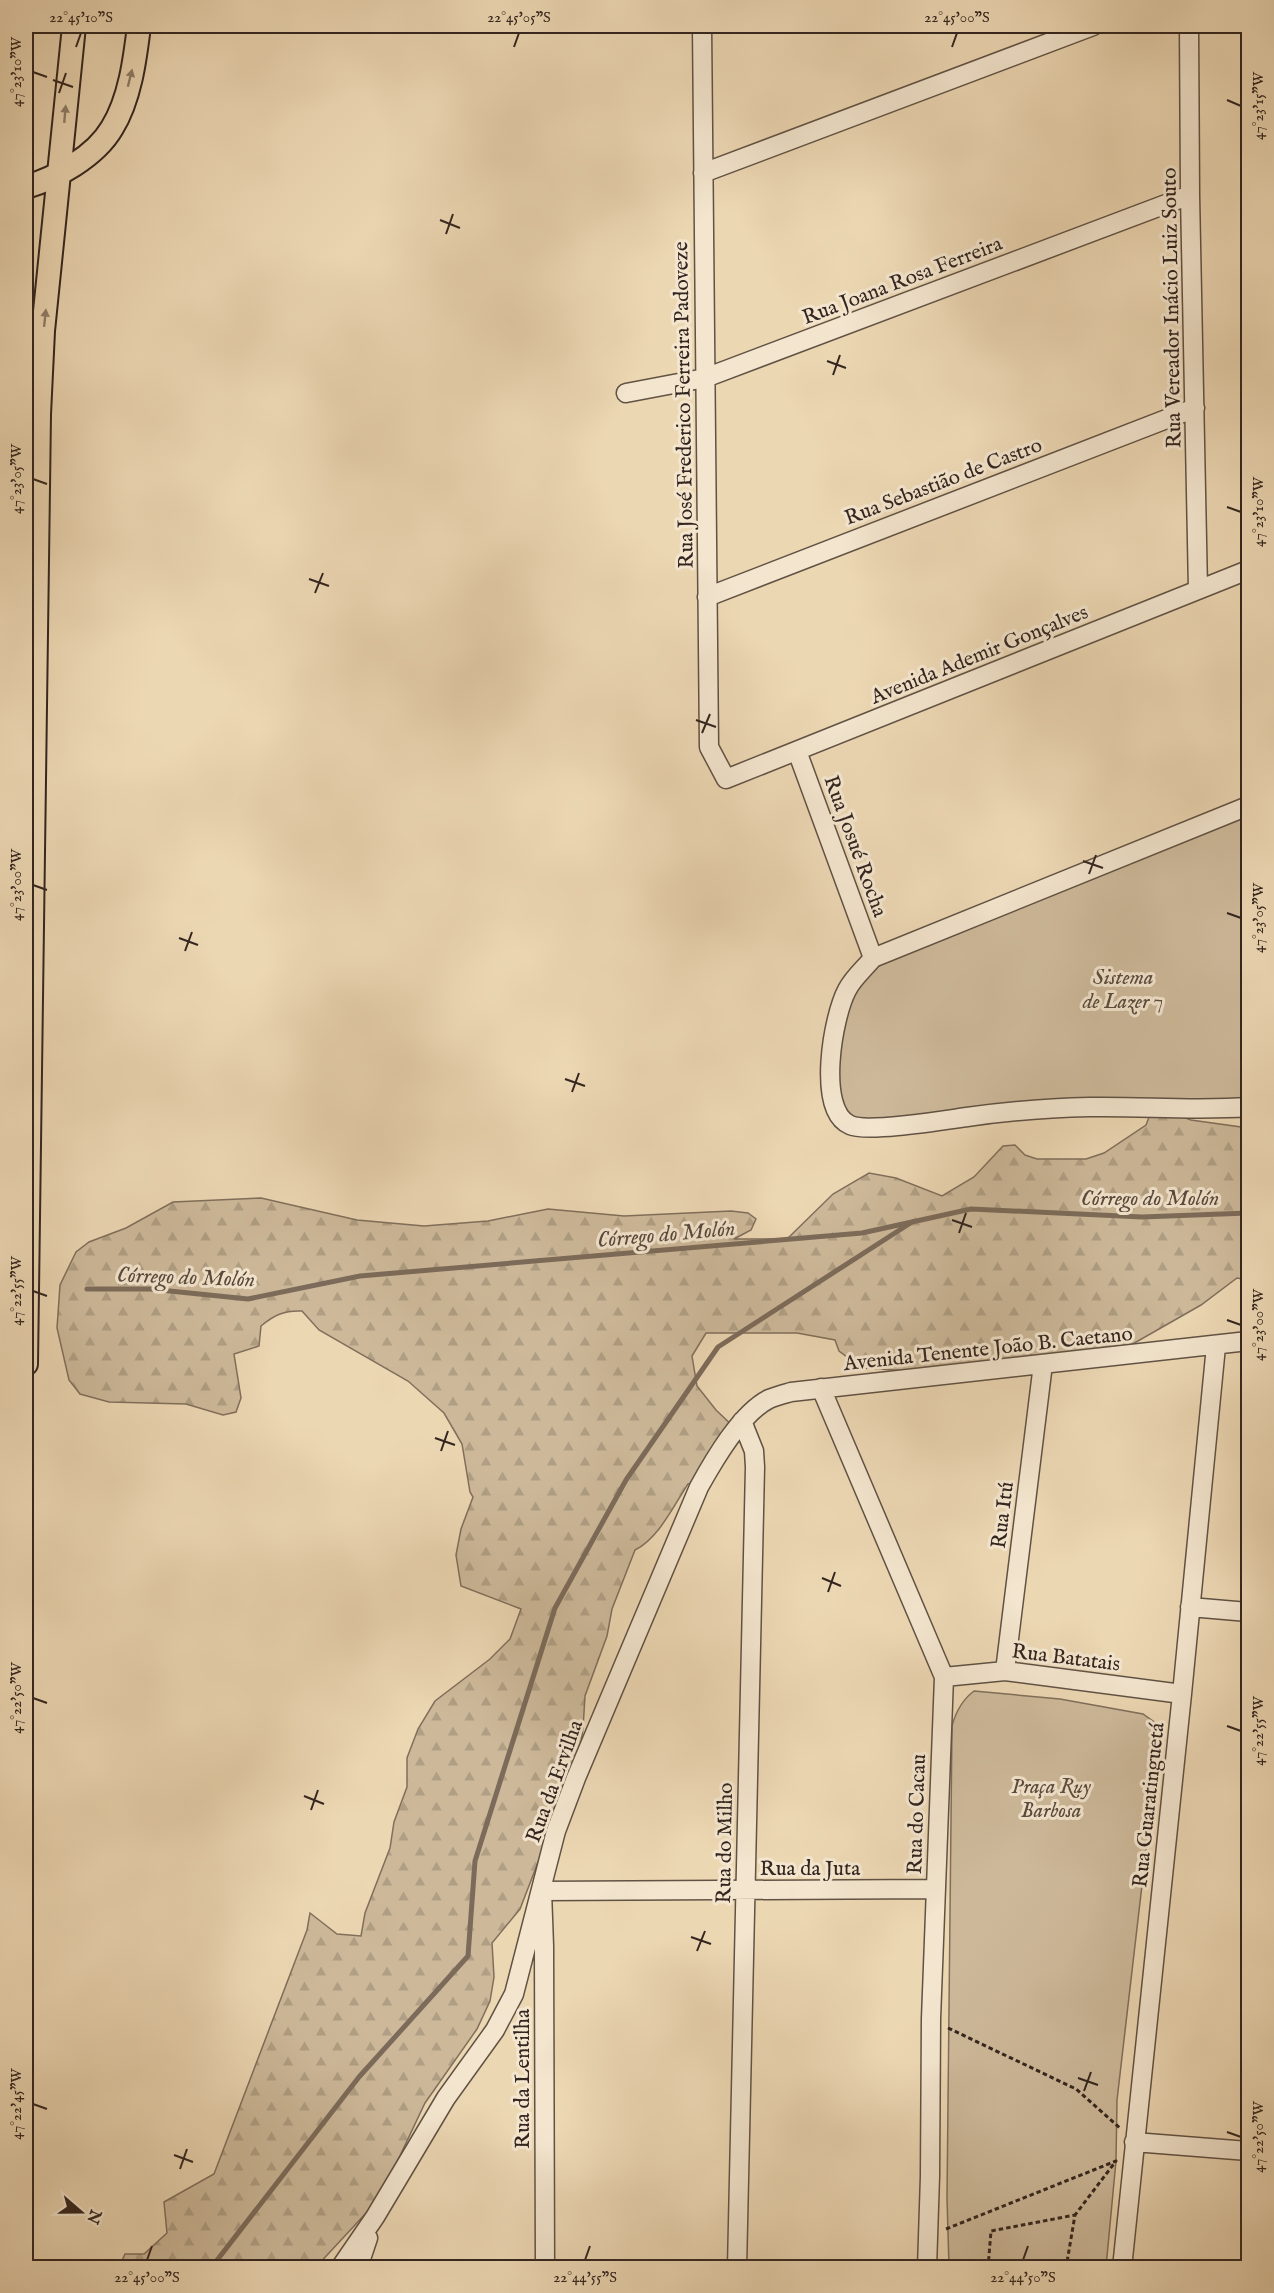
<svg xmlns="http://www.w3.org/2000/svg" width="1274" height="2293" viewBox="0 0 1274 2293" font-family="'IM FELL English',serif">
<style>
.forest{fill:url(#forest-firs);stroke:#806f5c;stroke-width:1.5}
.park{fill:#cdb99a;stroke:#806f5c;stroke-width:1.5}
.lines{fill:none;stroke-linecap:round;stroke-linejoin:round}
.stream{stroke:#7c6b5a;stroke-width:5}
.minor-casing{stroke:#615244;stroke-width:21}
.major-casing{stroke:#33251f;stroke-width:26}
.path{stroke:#33251f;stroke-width:3;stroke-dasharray:4.5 3;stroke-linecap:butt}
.minor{stroke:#f3e5ce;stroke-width:18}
.major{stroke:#ecd7b3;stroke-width:22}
.oneway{fill:#907e69}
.ticks{fill:none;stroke:#33251f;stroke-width:2}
.labels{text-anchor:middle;stroke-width:6;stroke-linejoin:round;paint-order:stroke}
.street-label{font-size:21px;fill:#33251f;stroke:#f3e5ce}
.park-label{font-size:21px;font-style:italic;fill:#5a4a3e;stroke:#f3e5ce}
.water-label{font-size:22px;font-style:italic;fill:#58483c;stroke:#f3e5ce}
.neatline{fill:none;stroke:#33251f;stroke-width:2}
.ticks-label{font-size:15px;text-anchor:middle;fill:#33251f}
</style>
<defs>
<pattern id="forest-firs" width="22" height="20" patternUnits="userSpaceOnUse" patternTransform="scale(1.5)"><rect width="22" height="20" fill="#cdb99a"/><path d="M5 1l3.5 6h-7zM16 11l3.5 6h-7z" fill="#b09f84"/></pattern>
</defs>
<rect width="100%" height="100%" fill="#ecd7b3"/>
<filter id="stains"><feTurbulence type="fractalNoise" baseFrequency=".00333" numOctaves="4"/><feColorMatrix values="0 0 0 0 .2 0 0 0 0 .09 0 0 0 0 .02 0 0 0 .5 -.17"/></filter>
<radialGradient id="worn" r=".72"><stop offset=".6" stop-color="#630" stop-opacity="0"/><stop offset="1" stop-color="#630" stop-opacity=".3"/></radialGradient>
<path class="forest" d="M1140,1101l51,19 57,8v152l-11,-2 -36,27 -77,44 -181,24 -81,-5 -23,-17 -4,-11 -38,-7h-91l-14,23 5,30 19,24 21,20 -11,30 -20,21 -18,3c-14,21 -29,54 -53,66l-23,59 -5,27 -22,60 -2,33 -4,27 -59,153 -28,34 2,34 -4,24 -13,28 -52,74 -45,95 -64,69h-197l6,-13h19l23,-21 -3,-31 50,-28 93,-244 3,-17 27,21 24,2 4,-23 25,-65 4,-26 13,-35v-29l11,-29 17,-28 55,-42 20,-20 11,-30 -60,-23 -5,-31 5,-26 12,-32 -3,-5 -8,-48 -18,-31 -36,-32 -89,-51 -17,-19c-17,-1 -28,4 -41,15l-2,20 -25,8 7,44 -5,14 -13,3 -37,-11 -77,-2 -29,-8 -11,-14 -12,-52 3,-43 16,-33 13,-10 37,-14 47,-26 88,-4 96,22 67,6 64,-5 60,-12 76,7 107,-5 17,2 8,6 -5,11 -17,9h53l46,-45 36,-21 27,5 46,18 32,-19 29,-31 12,-1 10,10 12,4h49l18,-6 42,-28 5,-13z"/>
<path class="park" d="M1248,806v298l-375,23 -36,-12 -2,-86 38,-71z
M974,1691l86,8 83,15 14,10 2,15 -42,361 -1,61 -10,106h-157l-2,-69 5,-472c4,-15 10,-26 22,-35z"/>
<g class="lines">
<path class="stream" d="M87,1289h63l98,10 112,-23 502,-43 109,-24 171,8 106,-4
M211,2268l148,-191 109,-121 7,-95 80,-253 71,-128 92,-133 194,-125"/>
<g class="minor-casing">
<path id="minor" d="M702,26l7,721 17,32 522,-209
M1189,26l1,169 8,395
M703,173l390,-147
M626,393l79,-15 485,-183
M707,597l488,-189
M797,751l76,207
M1248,806l-375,152c-8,10 -20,20 -26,32 -14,26 -31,120 3,135 17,8 95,-5 117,-8 41,-6 82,-9 123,-10 53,-1 105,4 158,0
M821,1388l123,289 -13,342 -1,157 -3,92
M1190,1607l58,5
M1005,1671l38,-307
M944,1677l61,-6 177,23
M1134,2142l114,9
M340,2268l35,-51 71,-119 49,-68 19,-36 42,-163 20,-53 123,-291c15,-27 42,-74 70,-88 7,-3 15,-5 22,-7l457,-51
M358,2268l10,-30
M545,2268l-1,-322 -2,-55 393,-2
M737,2268l18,-801 -1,-16 -12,-30
M1122,2268l60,-574 34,-348"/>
</g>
<g class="major-casing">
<path id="major" d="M26,187c30,-9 69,-30 86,-59 18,-29 23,-69 27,-102
M26,1364l13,-950 4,-83 31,-305"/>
</g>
<path class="path" d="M948,2028l128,61 44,39
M946,2229l170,-68 -41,54
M988,2268l3,-37 84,-16 -9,53"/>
<use href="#minor" class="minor"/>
<use href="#major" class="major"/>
</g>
<defs><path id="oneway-solid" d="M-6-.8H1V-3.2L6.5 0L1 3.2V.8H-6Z" transform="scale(1.5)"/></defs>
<g class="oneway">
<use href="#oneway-solid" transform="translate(130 78) rotate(-76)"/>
<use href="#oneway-solid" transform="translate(65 114) rotate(-85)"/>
<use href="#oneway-solid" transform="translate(45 318) rotate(-84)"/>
</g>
<path class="ticks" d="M76,47l5,-14M514,47l5,-14M952,47l5,-14M33,72l14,5M53,80l20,7M59,93l7,-20M1227,100l14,6M440,220l20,8M446,234l7,-20M827,361l19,7M833,375l7,-20M33,479l14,5M1227,507l14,5M309,579l20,7M315,593l8,-20M696,720l20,7M702,733l8,-19M1083,861l20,7M1089,874l7,-19M33,885l14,5M1227,913l14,5M179,938l19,7M185,951l7,-19M565,1079l20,7M572,1092l7,-19M952,1220l20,7M959,1233l7,-20M33,1291l14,5M1227,1320l14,5M435,1438l20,7M441,1451l7,-20M822,1578l19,8M828,1592l7,-20M33,1698l14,5M1227,1726l14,5M304,1796l20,8M311,1810l7,-20M691,1937l20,7M697,1951l8,-20M1078,2078l20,7M1084,2091l7,-19M33,2104l14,5M1227,2132l14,5M174,2155l19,7M180,2169l7,-20M147,2260l5,-14M585,2260l5,-14M1023,2260l5,-14"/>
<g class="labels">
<g class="street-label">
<text transform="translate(902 280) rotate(-21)" y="7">Rua Joana Rosa Ferreira</text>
<text transform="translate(1171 308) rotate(-91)" y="7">Rua Vereador Inácio Luiz Souto</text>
<text transform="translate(683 405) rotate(-91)" y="7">Rua José Frederico Ferreira Padoveze</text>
<text transform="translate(943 481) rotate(-21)" y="7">Rua Sebastião de Castro</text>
<text transform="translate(979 654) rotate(-22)" y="7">Avenida Ademir Gonçalves</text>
<text transform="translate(856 846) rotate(70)" y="7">Rua Josué Rocha</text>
<text transform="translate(988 1348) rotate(-6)" y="7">Avenida Tenente João B. Caetano</text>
<text transform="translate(1002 1515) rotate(-83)" y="7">Rua Itú</text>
<text transform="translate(1066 1657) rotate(7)" y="7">Rua Batatais</text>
<text transform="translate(554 1781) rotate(-70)" y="7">Rua da Ervilha</text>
<text transform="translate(1148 1805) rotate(-84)" y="7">Rua Guaratinguetá</text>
<text transform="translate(916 1814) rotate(-88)" y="7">Rua do Cacau</text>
<text transform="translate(724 1843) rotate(-89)" y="7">Rua do Milho</text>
<text x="810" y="1875">Rua da Juta</text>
<text transform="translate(522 2079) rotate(-90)" y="7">Rua da Lentilha</text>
</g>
<g class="park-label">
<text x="1123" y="984">Sistema<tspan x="1123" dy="24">de Lazer 7</tspan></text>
<text x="1051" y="1793">Praça Ruy<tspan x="1051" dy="24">Barbosa</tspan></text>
</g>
<g class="water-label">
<text x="1150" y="1205">Córrego do Molón</text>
<text transform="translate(666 1233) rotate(-5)" y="8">Córrego do Molón</text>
<text transform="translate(186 1276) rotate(2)" y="8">Córrego do Molón</text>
</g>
</g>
<rect width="1274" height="2293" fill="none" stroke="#ecd7b3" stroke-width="66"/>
<g transform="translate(81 2212) rotate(110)" stroke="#f3e5ce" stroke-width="4.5" paint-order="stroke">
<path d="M0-4.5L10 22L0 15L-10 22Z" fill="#33251f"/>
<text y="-9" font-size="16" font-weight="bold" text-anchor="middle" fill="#33251f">N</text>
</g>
<rect x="33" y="33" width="1208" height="2227" class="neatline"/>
<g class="ticks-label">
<text x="81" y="22">22°45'10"S</text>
<text x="519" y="22">22°45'05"S</text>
<text x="957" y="22">22°45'00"S</text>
<text transform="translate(16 72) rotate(-90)" y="5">47°23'10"W</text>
<text transform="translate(1258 106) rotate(-90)" y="5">47°23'15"W</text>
<text transform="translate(16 479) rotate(-90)" y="5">47°23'05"W</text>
<text transform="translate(1258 512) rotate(-90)" y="5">47°23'10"W</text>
<text transform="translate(16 885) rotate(-90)" y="5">47°23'00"W</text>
<text transform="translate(1258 918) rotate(-90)" y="5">47°23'05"W</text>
<text transform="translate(16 1291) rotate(-90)" y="5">47°22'55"W</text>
<text transform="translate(1258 1325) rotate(-90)" y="5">47°23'00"W</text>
<text transform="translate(16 1698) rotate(-90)" y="5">47°22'50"W</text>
<text transform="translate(1258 1731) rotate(-90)" y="5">47°22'55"W</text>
<text transform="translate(16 2104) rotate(-90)" y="5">47°22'45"W</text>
<text transform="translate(1258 2137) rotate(-90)" y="5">47°22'50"W</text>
<text x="147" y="2282">22°45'00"S</text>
<text x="585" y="2282">22°44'55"S</text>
<text x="1023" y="2282">22°44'50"S</text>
</g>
<rect width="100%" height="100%" filter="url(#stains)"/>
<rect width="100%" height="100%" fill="url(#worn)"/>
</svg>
